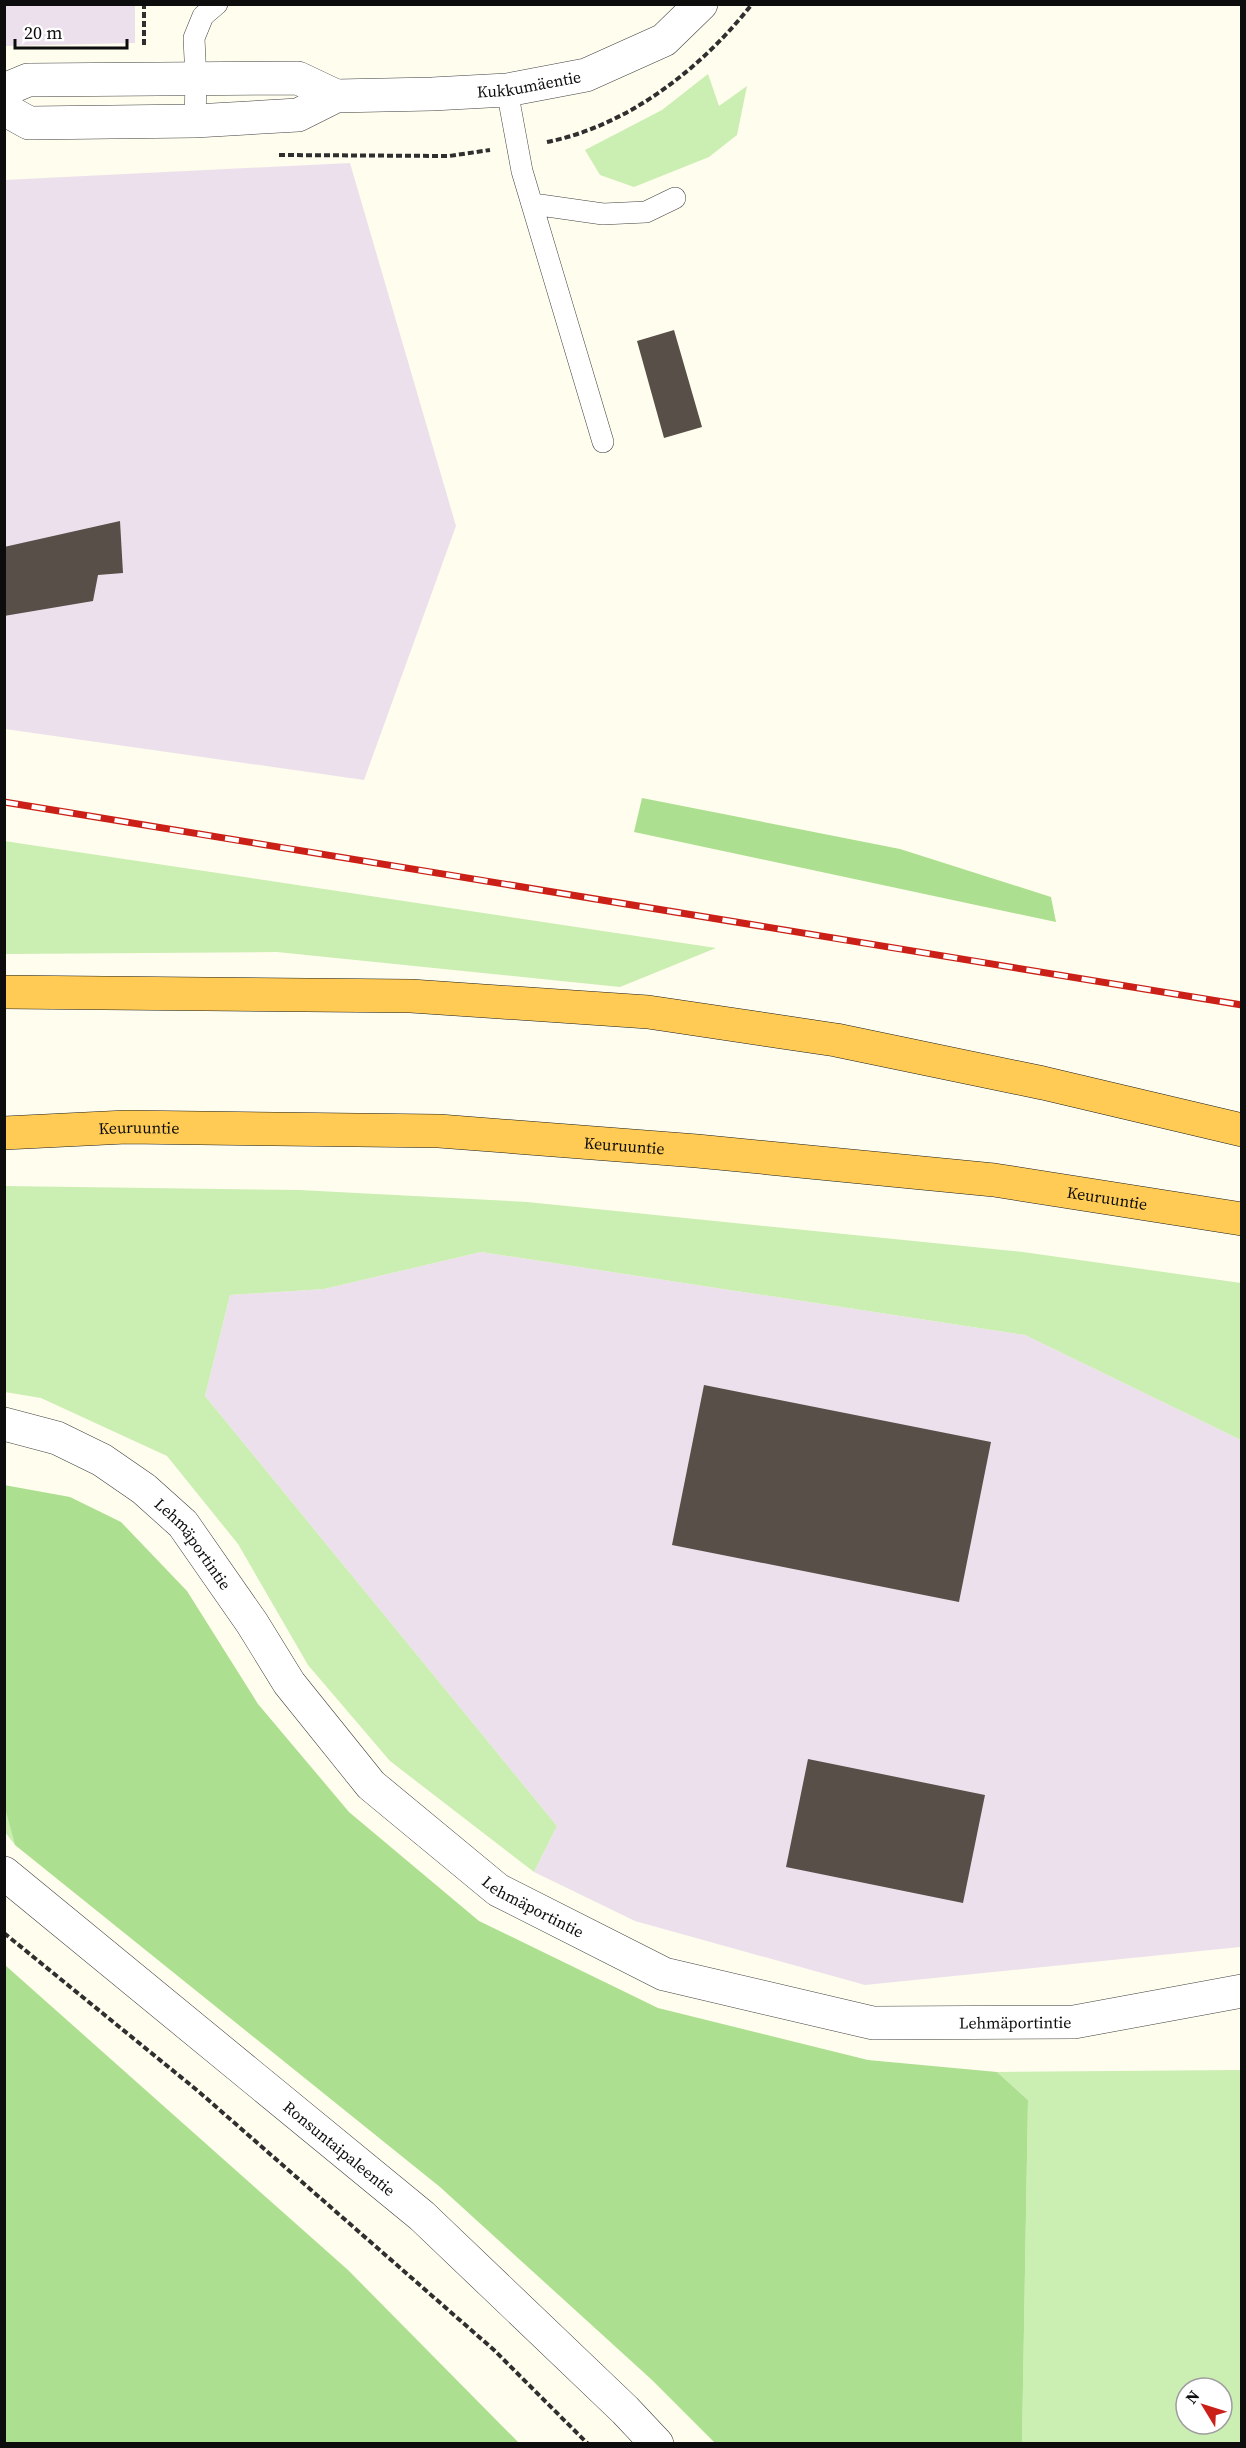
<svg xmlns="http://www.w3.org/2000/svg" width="1246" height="2448" viewBox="0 0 1246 2448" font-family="'Source Serif 4',serif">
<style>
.industrial{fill:#ede0ed}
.green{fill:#cbeeb2;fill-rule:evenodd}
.forest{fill:#ace090}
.building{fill:#574f48}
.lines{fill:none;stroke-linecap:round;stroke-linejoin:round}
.service-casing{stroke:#404040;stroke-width:22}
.minor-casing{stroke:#404040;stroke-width:34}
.tertiary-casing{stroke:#404040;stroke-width:34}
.trunk-casing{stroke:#1e1e1e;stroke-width:34}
.path{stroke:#2f2f2f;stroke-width:4;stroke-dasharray:6 3;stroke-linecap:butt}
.service{stroke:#fff;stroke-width:21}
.minor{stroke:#fff;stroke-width:33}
.tertiary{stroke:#fff;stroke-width:33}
.trunk{stroke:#ffcb54;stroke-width:33}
.rail-casing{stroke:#cb2017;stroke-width:7}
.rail{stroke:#fff;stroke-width:4.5;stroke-dasharray:14;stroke-linecap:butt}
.labels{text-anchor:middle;stroke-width:6;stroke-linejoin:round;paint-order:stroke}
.street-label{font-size:16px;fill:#0d0d0d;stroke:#fff}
</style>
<rect width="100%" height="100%" fill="#fffded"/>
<path class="industrial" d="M4,5h131v38l-130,3z
M350,163l106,363 -92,254 -359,-51 -1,-549z
M481,1252l544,83 216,105 -1,507 -375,38 -230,-64 -101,-49 23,-46 -352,-430 25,-101 94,-6z"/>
<path class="green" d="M708,74l11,32 28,-20 -10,49 -28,22 -75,30 -34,-12 -15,-25 77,-40z
M5,841l19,3 692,104 -96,39 -343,-35 -272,2z
M4,1186l295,4 228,12 496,50 218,31v157l-216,-105 -544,-83 -157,37 -94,6 -25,101 352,430 -23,46 -144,-111 -82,-96 -70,-121 -71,-88 -126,-58 -36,-6z
M4,1804h1l10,41 -10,-13z
M1241,2070v373h-219l6,-343 -31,-28zM1186,2388h36v36h-36z"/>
<path class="forest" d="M642,798l258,51 151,48 5,25 -422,-90z
M4,1485l66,12 51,25 66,69 71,113 91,108 130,109 179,87 210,52 129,12 31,28 -6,343h-307l-63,-63 -212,-193 -425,-342 -11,-41z
M5,1965l343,305 171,173h-514z"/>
<path class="building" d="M674,330l28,97 -38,11 -27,-97z
M120,521l3,52 -25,2 -5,26 -89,15v-69z
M704,1385l287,57 -32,160 -287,-57z
M808,1759l177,36 -22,108 -177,-36z"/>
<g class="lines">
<g class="service-casing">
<path id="service" d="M507,90l15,81 81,271
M195,121l1,-41 -2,-42 9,-22 14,-12
M533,204l70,10 43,-2 29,-14"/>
</g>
<g class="minor-casing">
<g id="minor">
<path d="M4,90l24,-10 270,-2 38,18"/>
<path id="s1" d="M4,109l25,14 166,-2 103,-6 38,-19 96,-2 75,-4 79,-15 78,-35 37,-36"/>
<path id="s2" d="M4,1424l53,14 45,22 42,29 39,35 69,99 37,60 82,102 127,105 166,84 209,49 201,-1 168,-31"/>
</g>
</g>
<g class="tertiary-casing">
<g id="tertiary">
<path id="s3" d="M4,1873l418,343 203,194 32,34"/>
</g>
</g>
<g class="trunk-casing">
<g id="trunk">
<path d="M4,992l407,4 237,16 188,28 207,43 199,47"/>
<path id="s4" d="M4,1133l122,-6 313,4 258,20 297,29 248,39"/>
</g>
</g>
<path class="path" d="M144,45v-41
M547,142c81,-16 155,-74 205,-138
M279,155l170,1 41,-6
M4,1933l194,158 296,259 94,94"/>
<use href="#service" class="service"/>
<use href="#minor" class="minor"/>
<use href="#tertiary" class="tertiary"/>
<use href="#trunk" class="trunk"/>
<g class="rail-casing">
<path id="rail" d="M4,802l1238,203"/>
</g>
<use href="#rail" class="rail"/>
</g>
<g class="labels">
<g class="street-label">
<text dy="6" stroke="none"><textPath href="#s1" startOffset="534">Kukkumäentie</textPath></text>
<text dy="6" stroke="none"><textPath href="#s4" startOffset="135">Keuruuntie</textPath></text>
<text dy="6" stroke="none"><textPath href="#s4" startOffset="621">Keuruuntie</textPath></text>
<text dy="6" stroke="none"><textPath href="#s4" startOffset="1107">Keuruuntie</textPath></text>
<text dy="6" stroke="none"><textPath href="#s2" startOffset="230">Lehmäportintie</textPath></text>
<text dy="6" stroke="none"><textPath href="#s2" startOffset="734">Lehmäportintie</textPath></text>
<text dy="6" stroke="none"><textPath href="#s2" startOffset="1238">Lehmäportintie</textPath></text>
<text dy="6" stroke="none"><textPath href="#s3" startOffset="434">Ronsuntaipaleentie</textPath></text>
</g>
</g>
<rect width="1246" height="2448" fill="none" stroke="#0d0d0d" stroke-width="12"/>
<g transform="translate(1204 2406) rotate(308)"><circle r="28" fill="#ffffff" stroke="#9e9e9e" stroke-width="1.5"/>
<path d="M0-4.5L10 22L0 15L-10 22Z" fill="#cb2017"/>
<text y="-9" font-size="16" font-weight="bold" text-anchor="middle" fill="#0d0d0d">N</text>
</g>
<path d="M15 39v9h112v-9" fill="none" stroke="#0d0d0d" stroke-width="3"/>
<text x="24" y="39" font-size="18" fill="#0d0d0d" stroke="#ffffff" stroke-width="4.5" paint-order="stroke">20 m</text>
</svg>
